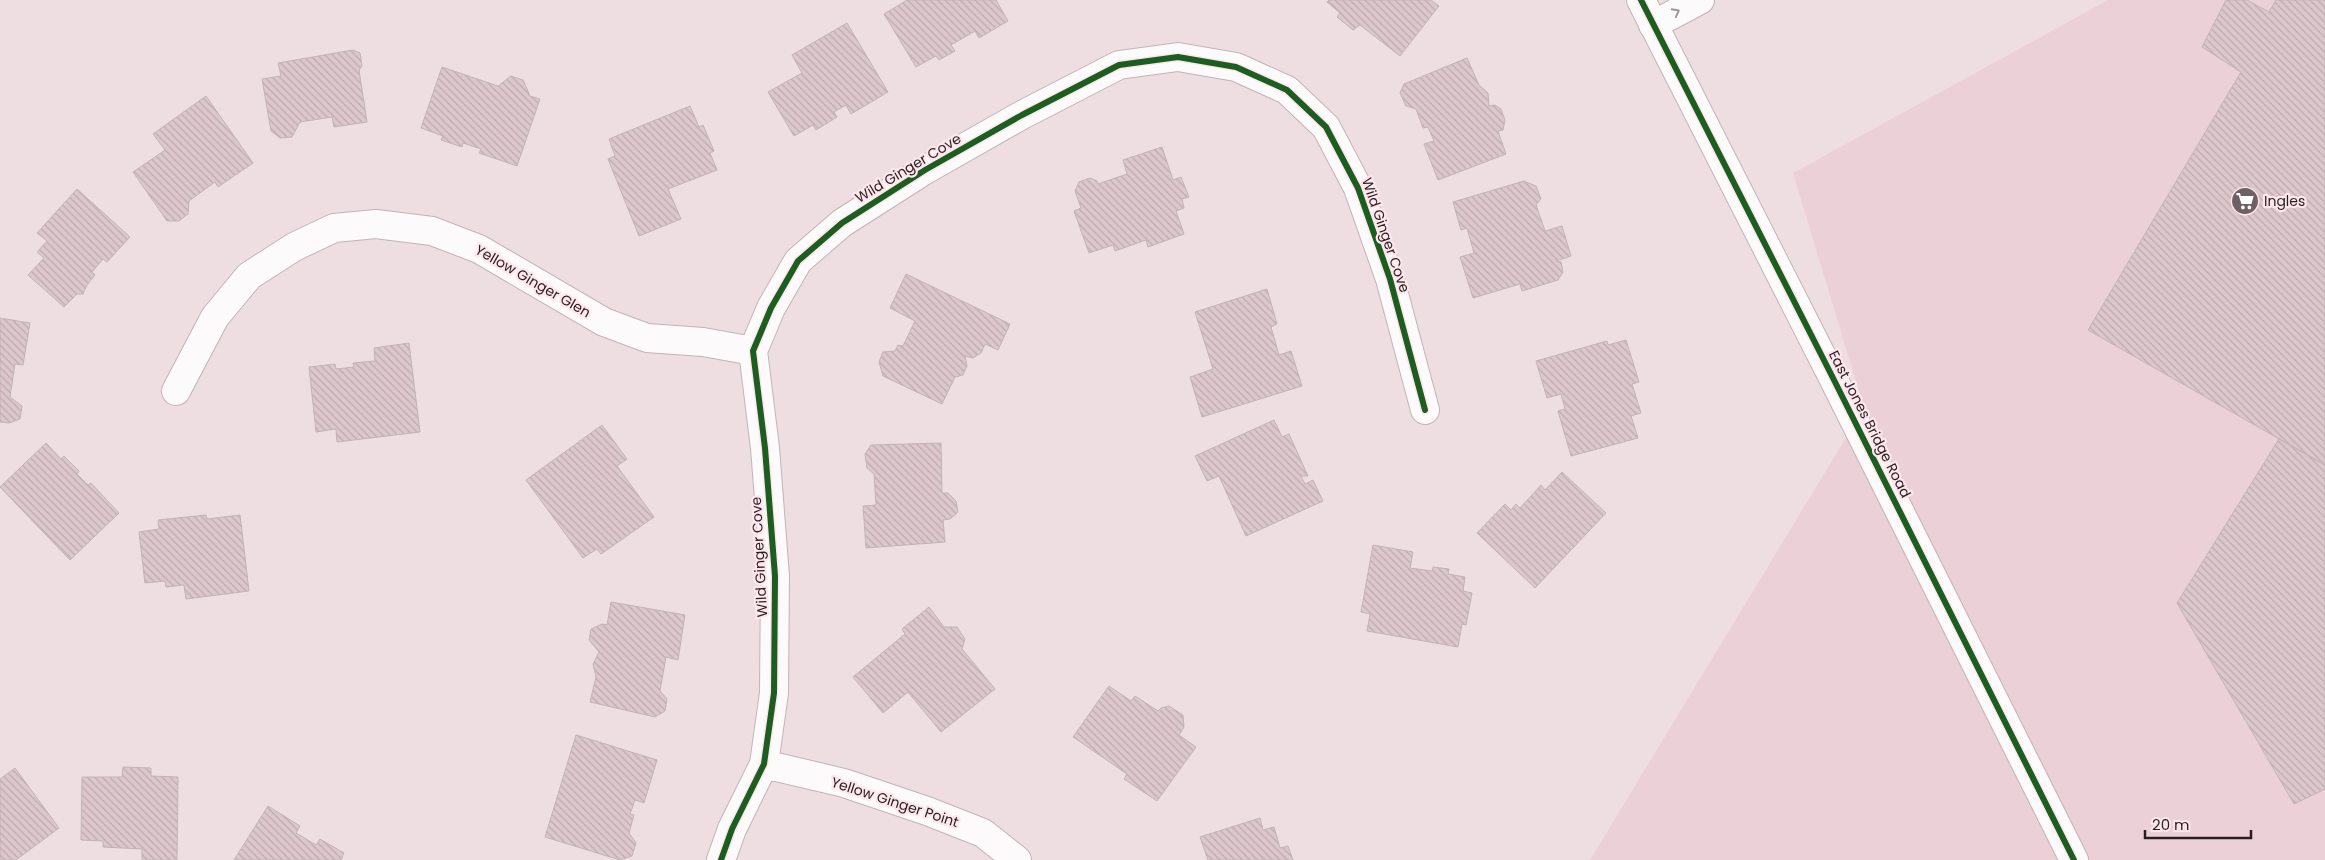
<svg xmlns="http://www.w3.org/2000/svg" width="2325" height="860" viewBox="0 0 2325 860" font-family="Poppins,sans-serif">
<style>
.built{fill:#ebd1d7}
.building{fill:url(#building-back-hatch);stroke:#c0b4b7}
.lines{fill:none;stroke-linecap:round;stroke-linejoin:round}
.minor-casing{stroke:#c1b4b8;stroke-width:30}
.tertiary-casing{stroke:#c1b4b8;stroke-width:30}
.minor{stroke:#fcfafb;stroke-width:28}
.tertiary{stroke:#fcfafb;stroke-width:28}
.cycleway-casing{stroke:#fde7ec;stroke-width:9}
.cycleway{stroke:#1b5e20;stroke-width:6}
.oneway{stroke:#9d9799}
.labels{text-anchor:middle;stroke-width:4.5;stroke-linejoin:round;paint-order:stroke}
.street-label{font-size:14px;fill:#281e21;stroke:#fde7ec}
.poi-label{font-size:14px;fill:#281e21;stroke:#fde7ec;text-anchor:start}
</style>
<defs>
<pattern id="building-back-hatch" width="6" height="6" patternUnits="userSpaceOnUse" patternTransform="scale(1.25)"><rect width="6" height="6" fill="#dcc7cc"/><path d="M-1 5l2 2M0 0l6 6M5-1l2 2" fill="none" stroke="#bdaaaf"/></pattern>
</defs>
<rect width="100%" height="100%" fill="#eedee2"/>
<path class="built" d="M2108,0h217v860h-735l274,-452 -71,-235z"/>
<path class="building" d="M907,0h89l12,21 -29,17 -4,-7 -24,14 4,6 -16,9 -3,-4 -20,11 -32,-53z
M1329,0h102l8,6 -39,50 -40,-31 -7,5 -16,-13 3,-4 -13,-11z
M2226,0h21l22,12 7,-12h49v465l-237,-135 153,-258 -39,-25z
M847,23l41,69 -37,22 -5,-9 -12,7 3,5 -21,13 -3,-5 -19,11 -26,-44 34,-19 -10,-18z
M353,50l7,3 2,13 -3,4 8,52 -33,5 -2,-10 -32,5 -8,15 -12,1 -9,-7 -9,-52 19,-3 -3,-13z
M1467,58l12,27 9,8 1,13 6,-1 6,4 4,11 -2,10 -5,1 8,23 -68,26 -14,-36 10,-3 -6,-14 -5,1 -7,-19 -10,-3 -6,-13 4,-9z
M442,67l56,19 13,-10 12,4 7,16 10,3 -23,67 -38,-13 2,-4 -18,-6 -1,4 -21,-7 2,-4 -22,-8z
M206,96l47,67 -35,24 -3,-5 -26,19 -1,13 -9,7h-12l-34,-49 32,-22 -12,-16z
M690,106l9,21 4,-2 11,26 -4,2 7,17 -49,19 13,30 -42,17 -31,-77 7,-3 -6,-17z
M1162,147l11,33 8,-3 8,20 -7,2 2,9 -8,3 8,23 -36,13 -2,-7 -31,11 -2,-6 -24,8 -15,-42 7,-3 -6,-17 4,-9 11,-4 7,3 1,3 29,-10 -4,-14z
M1524,181l12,5 5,13 -5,6 9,26 17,-5 9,30 -15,5 5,1 2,10 -5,8 -36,11 -2,-7 -47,14 -13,-41 14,-4 -7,-25 -6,2 -8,-28z
M77,189l53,48 -23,25 -4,-3 -11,13 3,3 -8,10 -4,9h-6l-13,13 -36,-32 16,-17 -7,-6 10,-11 -10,-8z
M906,274l104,50 -12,26 -13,-6 -4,9 -8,5 -8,-2 2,10 -4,9 -8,2 -13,27 -59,-28 -4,-14 4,-10 12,-1 3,-6 5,1 12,-25 -25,-13z
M1267,289l10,35 -6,3 8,28 12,-4 11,35 -100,31 -12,-40 23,-8 -18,-57z
M0,318l30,5 -7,42 -8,-1 -5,33 12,9 -2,13 -11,4 -9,-1z
M1626,340l13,42 -7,2 9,29 -10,3 7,22 -67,18 -13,-45 7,-2 -4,-15 -14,4 -11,-37 71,-20 1,4z
M409,343l11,89 -83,10 -1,-13 -20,3 -7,-65 26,-3 1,5 18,-2 -1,-4 22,-2 -1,-13z
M1274,420l8,17 7,-3 19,42h-7l4,8 8,-4 10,21 -77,35 -27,-60 -12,5 -12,-25z
M602,425l25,34 -10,7 37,51 -53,37 -4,-5 -14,9 -57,-78z
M2279,439l46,26v324l-31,15 -117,-201z
M46,443l15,16 3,-3 15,15 -2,3 11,11 3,-2 28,30 -49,47 -70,-73z
M941,443l1,50h6l8,8 2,11 -8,7 -7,1 2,22 -79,6 -3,-42 13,-1 -2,-31 -7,-6 -2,-14 6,-9z
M1562,472l44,41 -71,75 -58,-55 28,-29 6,6 5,-6 4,4 21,-23 4,5z
M206,515l1,4 33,-4 9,76 -63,8 -2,-14 -18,2 -1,-6 -20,2 -6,-51 20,-3 -1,-9z
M1373,545l40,7 -3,16 22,3 1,-4 16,2 -1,5 17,3 -2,14 9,2 -6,32 -4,-1 -4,23 -91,-16 3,-17 -9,-2z
M611,602l74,13 -7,45 -12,-3 -6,34 7,8 -2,12 -10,6 -65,-15 6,-25 -3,-13 6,-12 -10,-12 2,-11 11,-5 5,1z
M929,607l15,20h13l8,12 -3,10 33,40 -54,43 -33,-40 -25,21 -30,-36 52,-43 -3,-5z
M1109,686l22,15 4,-5 23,15 3,-3 8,-2 14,9 1,12 -5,8 17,12 -39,54 -33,-22 3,-5 -54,-37z
M576,735l81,25 -13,43 -9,-3 -5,14 4,1 -5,18 7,10 -4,13 -12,4 -75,-23z
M123,767l28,1v8l27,1 -1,83h-35v-11l-39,-2v-6l-22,-1 1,-63h40z
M15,768l44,60 -43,32h-16v-81z
M268,806l32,20 -4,7 20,12 4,-6 24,14 -3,7h-107z
M1260,818l3,12 11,-3 6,21 8,-2 5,14h-85l-8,-23z"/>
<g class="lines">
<g class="minor-casing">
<path id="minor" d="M1653,25l47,-25
M176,391l39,-74 34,-41 45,-29 40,-19 42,-4 56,7 47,18 125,73 43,16 56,4 50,9
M764,764l80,19 83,28 56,22 34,27
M721,860l11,-31 32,-65 10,-71 1,-117 -10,-128 -12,-97 18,-43 27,-47 44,-38 83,-53 97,-55 97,-50 59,-8 58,10 51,23 39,37 32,61 32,91 35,131"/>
</g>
<g class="tertiary-casing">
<path id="tertiary" d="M1641,0l192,378 241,482"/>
</g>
<use href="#minor" class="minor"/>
<use href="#tertiary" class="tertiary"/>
<g class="cycleway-casing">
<path id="cycleway" d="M1641,0l192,378 241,482
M721,860l11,-31 32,-65 10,-71 1,-117 -10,-128 -12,-97 18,-43 27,-47 44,-38 83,-53 97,-55 97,-50 59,-8 58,10 51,23 39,37 32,61 32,91 35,131"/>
</g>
<use href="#cycleway" class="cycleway"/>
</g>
<defs><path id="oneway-chevron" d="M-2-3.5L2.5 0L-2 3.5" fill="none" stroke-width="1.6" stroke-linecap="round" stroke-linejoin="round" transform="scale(1.25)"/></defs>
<use class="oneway" href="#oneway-chevron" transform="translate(1676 12) rotate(-28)"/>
<defs>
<g id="supermarket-disc" transform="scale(1.4375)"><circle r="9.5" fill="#6d6165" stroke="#fde7ec"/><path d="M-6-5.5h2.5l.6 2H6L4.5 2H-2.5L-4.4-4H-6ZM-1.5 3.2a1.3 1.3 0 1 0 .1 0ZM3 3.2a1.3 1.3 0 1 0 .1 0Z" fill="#fff"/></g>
</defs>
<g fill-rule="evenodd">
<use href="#supermarket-disc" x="2245" y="201"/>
</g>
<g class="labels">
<g class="street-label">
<text transform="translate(908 168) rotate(-31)" y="5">Wild Ginger Cove</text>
<text transform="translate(1386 235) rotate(71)" y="5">Wild Ginger Cove</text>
<text transform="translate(533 281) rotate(30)" y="5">Yellow Ginger Glen</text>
<text transform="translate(1870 424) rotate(63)" y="5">East Jones Bridge Road</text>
<text transform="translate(759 557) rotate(-93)" y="5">Wild Ginger Cove</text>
<text transform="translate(895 802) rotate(18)" y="5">Yellow Ginger Point</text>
</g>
<g class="poi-label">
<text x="2264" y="206">Ingles</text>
</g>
</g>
<path d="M2145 830v8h106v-8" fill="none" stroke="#281e21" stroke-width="2.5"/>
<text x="2152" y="830" font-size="15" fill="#281e21" stroke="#fde7ec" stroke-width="4" paint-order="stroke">20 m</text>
</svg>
